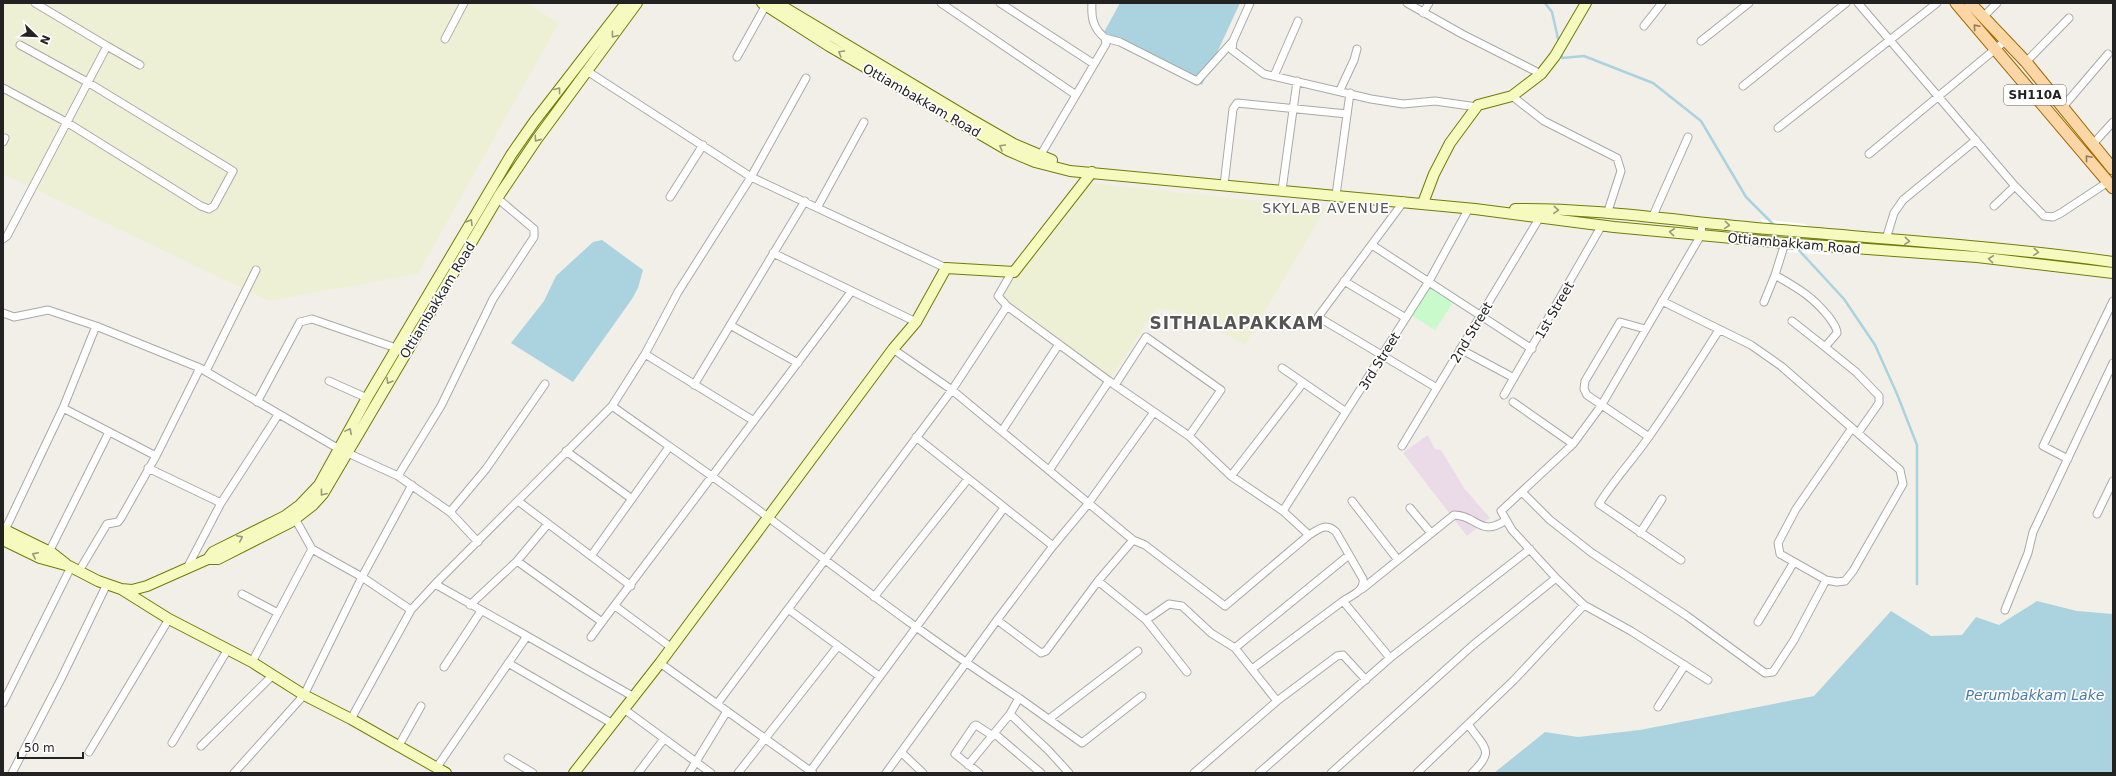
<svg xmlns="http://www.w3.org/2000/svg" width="2116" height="776" viewBox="0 0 2116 776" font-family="'DejaVu Sans',sans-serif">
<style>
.industrial{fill:#ebdbe8}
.farmland{fill:#eef0d5}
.park{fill:#c8facc}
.water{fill:#aad3df}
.pier{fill:#fff}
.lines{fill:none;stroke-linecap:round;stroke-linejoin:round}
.stream{stroke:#aad3df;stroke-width:2.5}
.street-casing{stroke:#a9a9a9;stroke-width:9}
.secondary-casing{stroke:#707d05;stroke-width:12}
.primary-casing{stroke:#a06b00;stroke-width:13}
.street{stroke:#fff;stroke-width:7}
.secondary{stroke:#f7fabf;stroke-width:10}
.primary{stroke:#fcd6a4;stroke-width:11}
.oneway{stroke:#8f7c63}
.oneway2{stroke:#979978}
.labels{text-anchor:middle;stroke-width:3.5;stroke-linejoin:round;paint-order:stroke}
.shield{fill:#fff;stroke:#646464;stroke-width:1}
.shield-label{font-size:12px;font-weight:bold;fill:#222}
.street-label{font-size:13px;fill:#222;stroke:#fff}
.neighbourhood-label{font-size:14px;letter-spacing:1px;fill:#555;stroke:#fff}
.water-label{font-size:14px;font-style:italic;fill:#4a7aab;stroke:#fff}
.district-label{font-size:17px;font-weight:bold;letter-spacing:1px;fill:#555;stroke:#fff}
</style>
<rect width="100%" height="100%" fill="#f2efe9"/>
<path class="industrial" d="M1428,435l7,14 6,1 23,38 26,30 -23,18 -64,-83z"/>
<path class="farmland" d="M3,3h523l33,20 -141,251 -149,27 -266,-127z
M1090,183l236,25 -81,137 -58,-32 -30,-5 -48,73 -111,-85z"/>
<path class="park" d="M1431,284l23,17 -19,29 -24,-15z"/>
<path class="water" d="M1120,3h120l-38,82 -98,-53z
M602,240l41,30 -5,18 -6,11 -59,83 -62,-39 33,-42 12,-25 37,-34z
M2037,601l40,10 36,3v159h-619l51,-41 33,5 62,-7 174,-34 77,-85 40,25 31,-1 14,-18 23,8z"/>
<path class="pier" d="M1760,219l45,5 26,31 -43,-3z"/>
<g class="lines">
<path class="stream" d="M1545,3l7,9 7,31
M1561,52l1,6 22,-2 69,27 48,38 45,76 30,30
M1796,247l48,52 31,46 22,49 20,51v139"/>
<g class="street-casing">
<path id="street" d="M941,3l135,92 30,-51 -1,-6c-12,-10 -14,-20 -13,-35
M1000,3l94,61
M1250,3l-17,38 -1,9 32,24 107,25 32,5 32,-3 42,6
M1407,3l55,31 79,40
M1858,3l157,183 29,30 9,1 8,-4 47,-31
M1423,13l6,-10
M1983,17l14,-14
M1644,26l18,-23
M1105,38l15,4 77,39 36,-40
M445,39l19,-36
M1701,41l48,-38
M107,46l33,19
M737,57l29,-52
M2026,62l43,-44
M587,71l164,106 195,91
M1274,76l24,-55
M1743,86l103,-83
M3,88l65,35 133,83 8,3 5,-3 19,-35 -144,-88 -69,-38
M1340,90l14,-30 3,-11
M1512,96l32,25 73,37 4,13 -14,43
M2062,108l46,-54
M1778,128l159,-125
M3,142l2,-4
M2092,145l21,-23
M1869,154l136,-113
M1040,156l36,-61
M1224,185l9,-76 4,-6 110,11
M1282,190l15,-109
M1336,195l14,-102
M670,197l33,-52
M1404,201l-86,116 119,71
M818,206l46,-84
M1994,206l21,-20
M1652,218l36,-81
M1702,223l-1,12 -100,171 -28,38 -72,67 11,19 44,48 28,27 47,26 77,49
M3,239l4,-3 100,-190 -72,-43
M1886,239l8,-26 9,-13 73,-60
M1372,245l160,104
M773,253l143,69
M1775,275c24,14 37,21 54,42 4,6 8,10 8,16l-12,14 31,25 23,24v7l-21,30
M1344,281l62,37
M1662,301l89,44 30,21 119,104 3,14 -50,87 -8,10 -8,1 -11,-2 -46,-26 -2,-11 18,-34 56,-81
M1764,302l11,-27 10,-32
M3,313l11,4 34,-7 48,16
M1792,321l33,26
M730,325l68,38
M1645,329l-25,-7 -35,59 -1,8 3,6 62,42
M893,349l59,41 181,150 12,5 80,61 84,-71 -26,-24 -52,-35 -42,-40 -80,-55 -102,-75 -9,-10 14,-24
M1460,349l54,29
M645,354l109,67
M1282,368l64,44
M206,371l50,-101
M329,381l38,17
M694,385l111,-184
M1115,385l31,-48 75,53 -32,46
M1504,395l98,-170
M257,402l43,-80 12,-3 84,29
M1513,402l60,42
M612,406c52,37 106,73 157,112 82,61 164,124 250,180l-9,16 39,37 20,22
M63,408l93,48
M1002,431l57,-87
M916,437l137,109
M1402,446l138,-229
M566,451l66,48
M2068,459l-25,-13 70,-145
M148,468l73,35
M1050,469l59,-88
M398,476l43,-70 52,-107 41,-62v-8l-37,-31
M1231,476l72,-93
M1522,492l28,28 42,33 95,63 78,57 8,-1 21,-32 32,-60
M518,501l113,85
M1352,501l46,59
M1410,508l21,25
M1283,511l145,-228 41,-75
M450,512l36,-43 59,-85
M2097,514l16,-33
M293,515l19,34 50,28 49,33
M5,530l58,-122 33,-82 104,42 139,81 59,27 52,36 28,30
M1640,533l22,-34
M1309,535c10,-6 17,-13 27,-3l27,47c2,12 -11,16 -20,22
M49,552l60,-120
M591,556l78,-109
M1681,560l-82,-56c14,-23 33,-43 49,-66 25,-35 48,-72 71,-108
M517,561l30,-36
M187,568l34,-65 57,-88
M79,571l28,-47 11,-2 3,-4 35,-62 44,-88
M1098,581l48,39 23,-16 13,2 29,27 24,15 42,53
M435,584l92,52 -90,131
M1362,589l92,-74c23,0 26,23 52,5
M242,594l36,19
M874,597l94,-118
M470,605l47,-44 85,61 249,-330
M615,606l57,42
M788,609l91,67
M2005,610l23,-57 5,-21 80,-169
M997,620l44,33 5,-2 52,-70 35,-41
M1146,620l41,52
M1758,622l36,-60
M527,636l107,61
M591,637l11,-15
M1235,648l114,-93
M252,662l60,-113
M508,663l105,61
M660,663l153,110
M444,667l37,-56
M1252,669l91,-68 47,57
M1019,698l63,45 60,-47
M3,703l68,-136
M717,704l235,-314 55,-84
M1658,707l27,-42
M624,709l87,64
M351,719l60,-109 24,-26 177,-178 33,-52 33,-62 73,-115 55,-99
M1049,719l89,-68
M1468,724c16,24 28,26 4,49
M995,734l46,39
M172,743l56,-94
M201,746l72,-71
M398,747l23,-41
M89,752l80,-133
M901,752l22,21
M508,758l25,15
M968,765l42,-51
M811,770l193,-262
M12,773l49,-94 46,-95
M234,773l70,-78 58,-118 50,-92
M638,773l26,-34
M689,773l38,-62
M738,773l100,-127
M886,773l111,-153 56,-74 35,-42 66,-92
M979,773l-24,-19 19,-28 2,-1 17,11
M1194,773l83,-72 60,-45 6,-1 23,25
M1259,773l131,-115 140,-109
M1331,773l142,-128 83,-67
M1417,773l97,-93 70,-75"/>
</g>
<g class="secondary-casing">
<path id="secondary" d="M762,3l67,43 180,105 26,11 35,9 405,38 139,18 171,16 192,14 136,16
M777,3l195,117 42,24 38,16
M1423,203l11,-29 16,-31 28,-38 34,-9 29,-22 14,-18 31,-53
M1515,209c84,-1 169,13 253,20 115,10 230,17 345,33
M3,529l49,24 14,11
M3,540l37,18 29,8 29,15 23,8 11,1 15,-4 61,-27h10l73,-37 22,-17 10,-11 177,-300 37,-55 100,-136
M208,559l5,-7 72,-36 15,-11 19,-20 48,-87 144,-243 23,-33 92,-119
M121,589l48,30 83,43 52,33 47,24 95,54
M574,773l86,-110 233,-314 23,-27 30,-54 68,4 78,-100"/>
</g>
<g class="primary-casing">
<path id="primary" d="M1956,3l157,185
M1970,3l56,59 87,107"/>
</g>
<use href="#street" class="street"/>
<use href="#secondary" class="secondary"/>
<use href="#primary" class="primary"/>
</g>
<defs><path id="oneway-chevron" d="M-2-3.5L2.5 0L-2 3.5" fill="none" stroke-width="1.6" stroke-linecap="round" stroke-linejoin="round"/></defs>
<g class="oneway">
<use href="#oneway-chevron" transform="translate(1976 27) rotate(-131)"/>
<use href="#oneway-chevron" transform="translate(2088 158) rotate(-130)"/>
</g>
<g class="oneway2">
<use href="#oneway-chevron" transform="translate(614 35) rotate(127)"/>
<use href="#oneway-chevron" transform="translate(841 53) rotate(-149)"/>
<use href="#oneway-chevron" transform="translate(558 90) rotate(-53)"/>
<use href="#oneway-chevron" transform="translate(537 139) rotate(125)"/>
<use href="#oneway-chevron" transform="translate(1002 147) rotate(-150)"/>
<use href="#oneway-chevron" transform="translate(1556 210) rotate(3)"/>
<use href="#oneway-chevron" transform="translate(470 222) rotate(-59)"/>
<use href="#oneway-chevron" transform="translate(1727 225) rotate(5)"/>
<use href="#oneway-chevron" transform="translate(1672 232) rotate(-174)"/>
<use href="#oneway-chevron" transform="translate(1907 241) rotate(5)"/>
<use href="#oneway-chevron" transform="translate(2036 252) rotate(5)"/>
<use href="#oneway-chevron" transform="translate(1991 259) rotate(-174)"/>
<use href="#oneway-chevron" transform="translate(389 381) rotate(120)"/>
<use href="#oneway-chevron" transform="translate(349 431) rotate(-62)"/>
<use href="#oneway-chevron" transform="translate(323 493) rotate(128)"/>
<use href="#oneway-chevron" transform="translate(240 538) rotate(-26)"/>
<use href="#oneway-chevron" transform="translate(35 555) rotate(-154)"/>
</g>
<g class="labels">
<rect class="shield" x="2004" y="85" width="62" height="20" rx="3"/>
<g class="shield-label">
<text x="2035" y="99">SH110A</text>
</g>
<g class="street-label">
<text transform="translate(922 100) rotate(30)" y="5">Ottiambakkam Road</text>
<text transform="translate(1794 243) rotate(5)" y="5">Ottiambakkam Road</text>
<text transform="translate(437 300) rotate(-59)" y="5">Ottiambakkam Road</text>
<text transform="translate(1554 310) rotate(-60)" y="5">1st Street</text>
<text transform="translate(1471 332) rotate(-59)" y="5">2nd Street</text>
<text transform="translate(1379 361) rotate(-58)" y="5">3rd Street</text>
</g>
<g class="neighbourhood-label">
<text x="1326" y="213">SKYLAB AVENUE</text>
</g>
<g class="water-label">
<text x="2035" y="700">Perumbakkam Lake</text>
</g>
<g class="district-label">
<text x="1237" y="329">SITHALAPAKKAM</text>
</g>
</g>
<rect width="2116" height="776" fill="none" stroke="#222222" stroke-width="8"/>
<g transform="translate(36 36) rotate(113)" stroke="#ffffff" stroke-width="3" paint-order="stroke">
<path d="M0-3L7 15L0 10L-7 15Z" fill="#222222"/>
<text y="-6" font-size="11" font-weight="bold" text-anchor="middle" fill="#222222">N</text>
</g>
<path d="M18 752v6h65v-6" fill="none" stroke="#222222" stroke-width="2"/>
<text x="24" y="752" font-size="12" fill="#222222" stroke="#ffffff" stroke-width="3" paint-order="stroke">50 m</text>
</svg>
